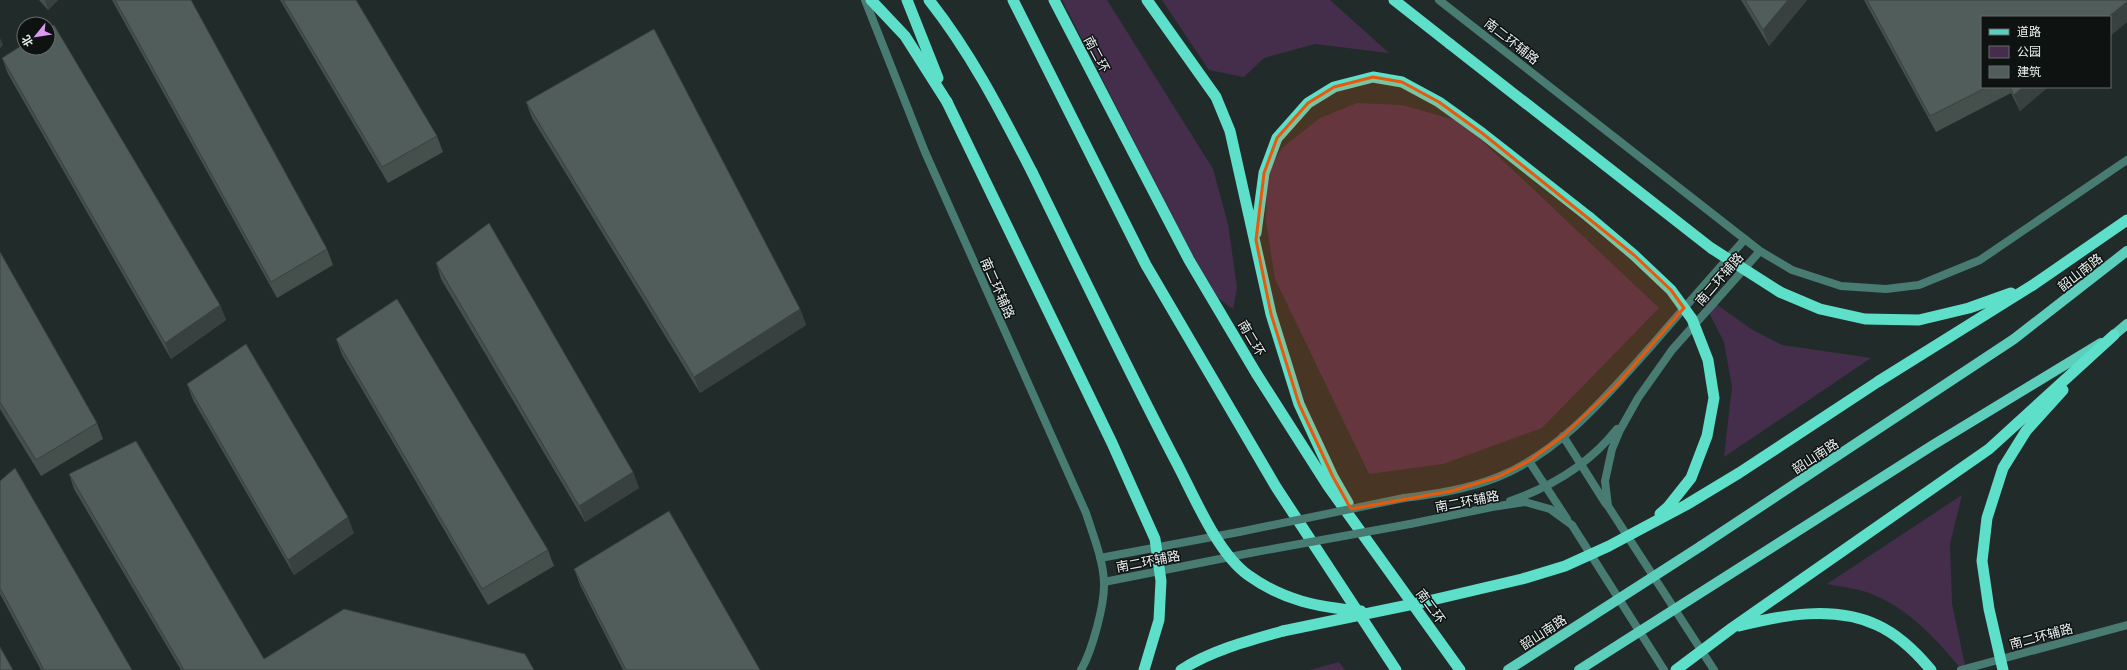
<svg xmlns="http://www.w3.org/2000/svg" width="2127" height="670" viewBox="0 0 2127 670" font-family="'Space Grotesk','Noto Sans SC',sans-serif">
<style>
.green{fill:#452e4c}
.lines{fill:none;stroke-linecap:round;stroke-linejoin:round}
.tertiary{stroke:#487c72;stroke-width:8}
.primary{stroke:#5bcfbc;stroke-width:10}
.trunk{stroke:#5ddfca;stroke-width:11}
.tertiary-bridge{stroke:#487c72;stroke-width:8}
.primary-bridge{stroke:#5bcfbc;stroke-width:10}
.trunk-bridge{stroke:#5ddfca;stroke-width:11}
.wall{fill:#45504d}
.shaded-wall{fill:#38413f}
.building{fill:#505d5a;stroke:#38413f}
.marked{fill:#e8590c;fill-opacity:0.2;stroke:#e8590c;stroke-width:3;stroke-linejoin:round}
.labels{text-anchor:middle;stroke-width:3;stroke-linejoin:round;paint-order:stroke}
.street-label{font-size:13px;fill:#e9f0ef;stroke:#0e1312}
</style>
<rect width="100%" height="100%" fill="#212c2a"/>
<path class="green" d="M1062,0h45l106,169 15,55 9,64 -4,21 -21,-15z
M1162,0h168l59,53 -74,-9 -51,14 -20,19 -35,-7z
M1357,103l45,2 60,17 197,186 -117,120 -99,36 -74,10 -94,-195 -9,-58 1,-47 15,-26 38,-30z
M1698,291l53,38 31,16 89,13 -147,99 8,-70 -8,-45z
M1962,495l-12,49 2,60 14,66h-4c-26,-31 -53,-62 -93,-77 -13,-5 -29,-6 -42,-9z
M1339,662l6,8h-35z"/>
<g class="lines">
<path class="tertiary" d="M865,0l60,152 161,361c7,22 17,46 18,69 1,22 -12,69 -23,88
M1439,0l321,251 32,19 49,16 45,3 33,-4 61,-25 147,-100
M1563,436l43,68
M1529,461l38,58
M1404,498c32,-4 64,-9 94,-21 64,-26 110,-83 155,-133 30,-35 61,-70 92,-105
M1510,501c41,-14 80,-38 107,-72
M1410,524l82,-17 33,-5 25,7 22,16 92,145
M1100,558l139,-26
M1104,582l146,-29
M1714,670l-106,-164 -3,-25 7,-32 8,-19 18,-32 34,-48 88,-99
M1961,670l166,-45"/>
<path class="primary" d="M2114,335l13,-11
M1701,546l313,-207 113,-88"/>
<path class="trunk" d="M871,0l34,36 42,66
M907,0l31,78
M929,0c42,53 72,112 103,172
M1013,0l133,265 130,222 120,183
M1054,0l135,260 67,113 72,113 132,184
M1147,0l69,97 14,34 41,183 28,90 34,73 15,26
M1394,0l56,44
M1256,233l8,-60 13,-35 31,-35 26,-16 39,-10 29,5 37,20 43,31 107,84
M1780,292l40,17 45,10 54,1 50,-12 42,-15
M1879,381l154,-96 94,-65
M1181,670c31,-20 67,-29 102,-39"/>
<path class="tertiary-bridge" d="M1239,532l165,-34
M1250,553l160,-29"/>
<path class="primary-bridge" d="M1508,670l193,-124
M1579,670l354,-225 168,-102"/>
<path class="trunk-bridge" d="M1450,44l261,204 69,44
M947,102l165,341 43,96 6,42 -2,39 -15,50
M1032,172c47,96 93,192 142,286 19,35 42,94 74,117 36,26 70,32 113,36
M1589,217l45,38 37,35 21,29 16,41 6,38 -7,38 -16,42 -23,29 -8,7
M1739,626c43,-11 95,-21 138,-1 22,10 39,27 54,45
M1283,631l145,-30 94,-22 43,-13 44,-20 77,-41 53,-32 140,-92
M1676,670l56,-42 257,-179 125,-114
M2003,670l-14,-61 -7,-48 5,-43 16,-50 23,-37 37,-41"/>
</g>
<path class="wall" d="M39,0h19l-10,10z
M112,0h79l136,249 6,16 -56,33z
M280,0h76l81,136 6,16 -55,31z
M1741,0h66l-38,46z
M1864,0h263v22l-17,14v-19l-128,70h66l-28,24 -9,-18 -75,39z
M2,58l218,247 6,15 -55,39 -163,-285z
M526,102l274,207 6,16 -106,68 -168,-275z
M0,252l97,171 6,16 -62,37 -41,-67z
M436,263l197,209 6,16 -54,34 -144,-243z
M336,339l212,211 6,16 -66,39 -146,-250z
M187,384l167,149 -60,42 -101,-175z
M69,474l195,185 270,11h-353l-107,-181z
M0,481l132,189h-91l-41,-76z
M574,569l186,101h-137l-43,-85z"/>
<path class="shaded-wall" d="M45,0h13l-10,10z
M1788,0h19l-38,46 -6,-16z
M2127,2v20l-17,14v-19h-2z
M0,38l3,7 -3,3z
M2023,87h25l-28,24 -6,-16z
M220,305l6,15 -55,39 -6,-16z
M800,309l6,16 -106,68 -6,-16z
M633,472l6,16 -54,34 -6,-16z
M348,517l6,16 -60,42 -6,-15z"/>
<path class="building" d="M115,0h76l136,249 -56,33z
M283,0h73l81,136 -55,31z
M1745,0h43l-25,30z
M1867,0h260v2l-19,15h-126v70h5l-57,29z
M54,25l166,280 -55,38 -163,-285 22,-14v4h24v-19z
M654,29l146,280 -106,68 -168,-275z
M2010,87h13l-9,8z
M489,223l144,249 -54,34 -143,-243z
M0,252l97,171 -61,37 -36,-58z
M397,299l151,251 -66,39 -146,-250z
M246,344l102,173 -60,43 -101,-176z
M136,441l128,218 80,-50 181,45 9,16h-350l-115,-196z
M15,468l117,202h-88l-44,-82v-107z
M669,511l91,159h-134l-52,-101z
M0,647l13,23h-13z"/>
<path class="marked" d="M1373,77l29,5 37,20 43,31 152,122 37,35 13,18 -68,78 -53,50 -34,25 -31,16 -46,14 -101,18 -18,-32 -34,-73 -28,-90 -15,-74 8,-67 13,-35 31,-35 26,-16z"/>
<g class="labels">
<g class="street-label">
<text transform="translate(1512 41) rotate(38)" y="5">南二环辅路</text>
<text transform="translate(1097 54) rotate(62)" y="5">南二环</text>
<text transform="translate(2080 272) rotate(-38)" y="5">韶山南路</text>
<text transform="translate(1719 279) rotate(-49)" y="5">南二环辅路</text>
<text transform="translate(998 288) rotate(66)" y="5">南二环辅路</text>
<text transform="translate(1252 338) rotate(59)" y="5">南二环</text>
<text transform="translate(1815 456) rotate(-33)" y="5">韶山南路</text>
<text transform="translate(1467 501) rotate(-11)" y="5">南二环辅路</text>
<text transform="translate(1148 561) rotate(-11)" y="5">南二环辅路</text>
<text transform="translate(1431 606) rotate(54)" y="5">南二环</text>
<text transform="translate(1543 632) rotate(-33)" y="5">韶山南路</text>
<text transform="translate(2041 636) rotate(-15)" y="5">南二环辅路</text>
</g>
</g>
<rect x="1981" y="16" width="130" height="72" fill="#0e1312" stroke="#666b6a"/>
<rect x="1989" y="29" width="20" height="6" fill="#5bcfbc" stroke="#666b6a"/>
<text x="2017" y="36" font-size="12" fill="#e9f0ef">道路</text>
<rect x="1989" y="46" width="20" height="12" fill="#452e4c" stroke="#666b6a"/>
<text x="2017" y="56" font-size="12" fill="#e9f0ef">公园</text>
<rect x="1989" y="66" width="20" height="12" fill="#505d5a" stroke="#666b6a"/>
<text x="2017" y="76" font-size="12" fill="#e9f0ef">建筑</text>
<g transform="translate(36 36) rotate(240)"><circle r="19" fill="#0e1312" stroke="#666b6a"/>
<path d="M0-3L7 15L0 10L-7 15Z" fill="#dd99f3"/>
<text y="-6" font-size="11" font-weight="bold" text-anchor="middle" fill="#e9f0ef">北</text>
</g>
</svg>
